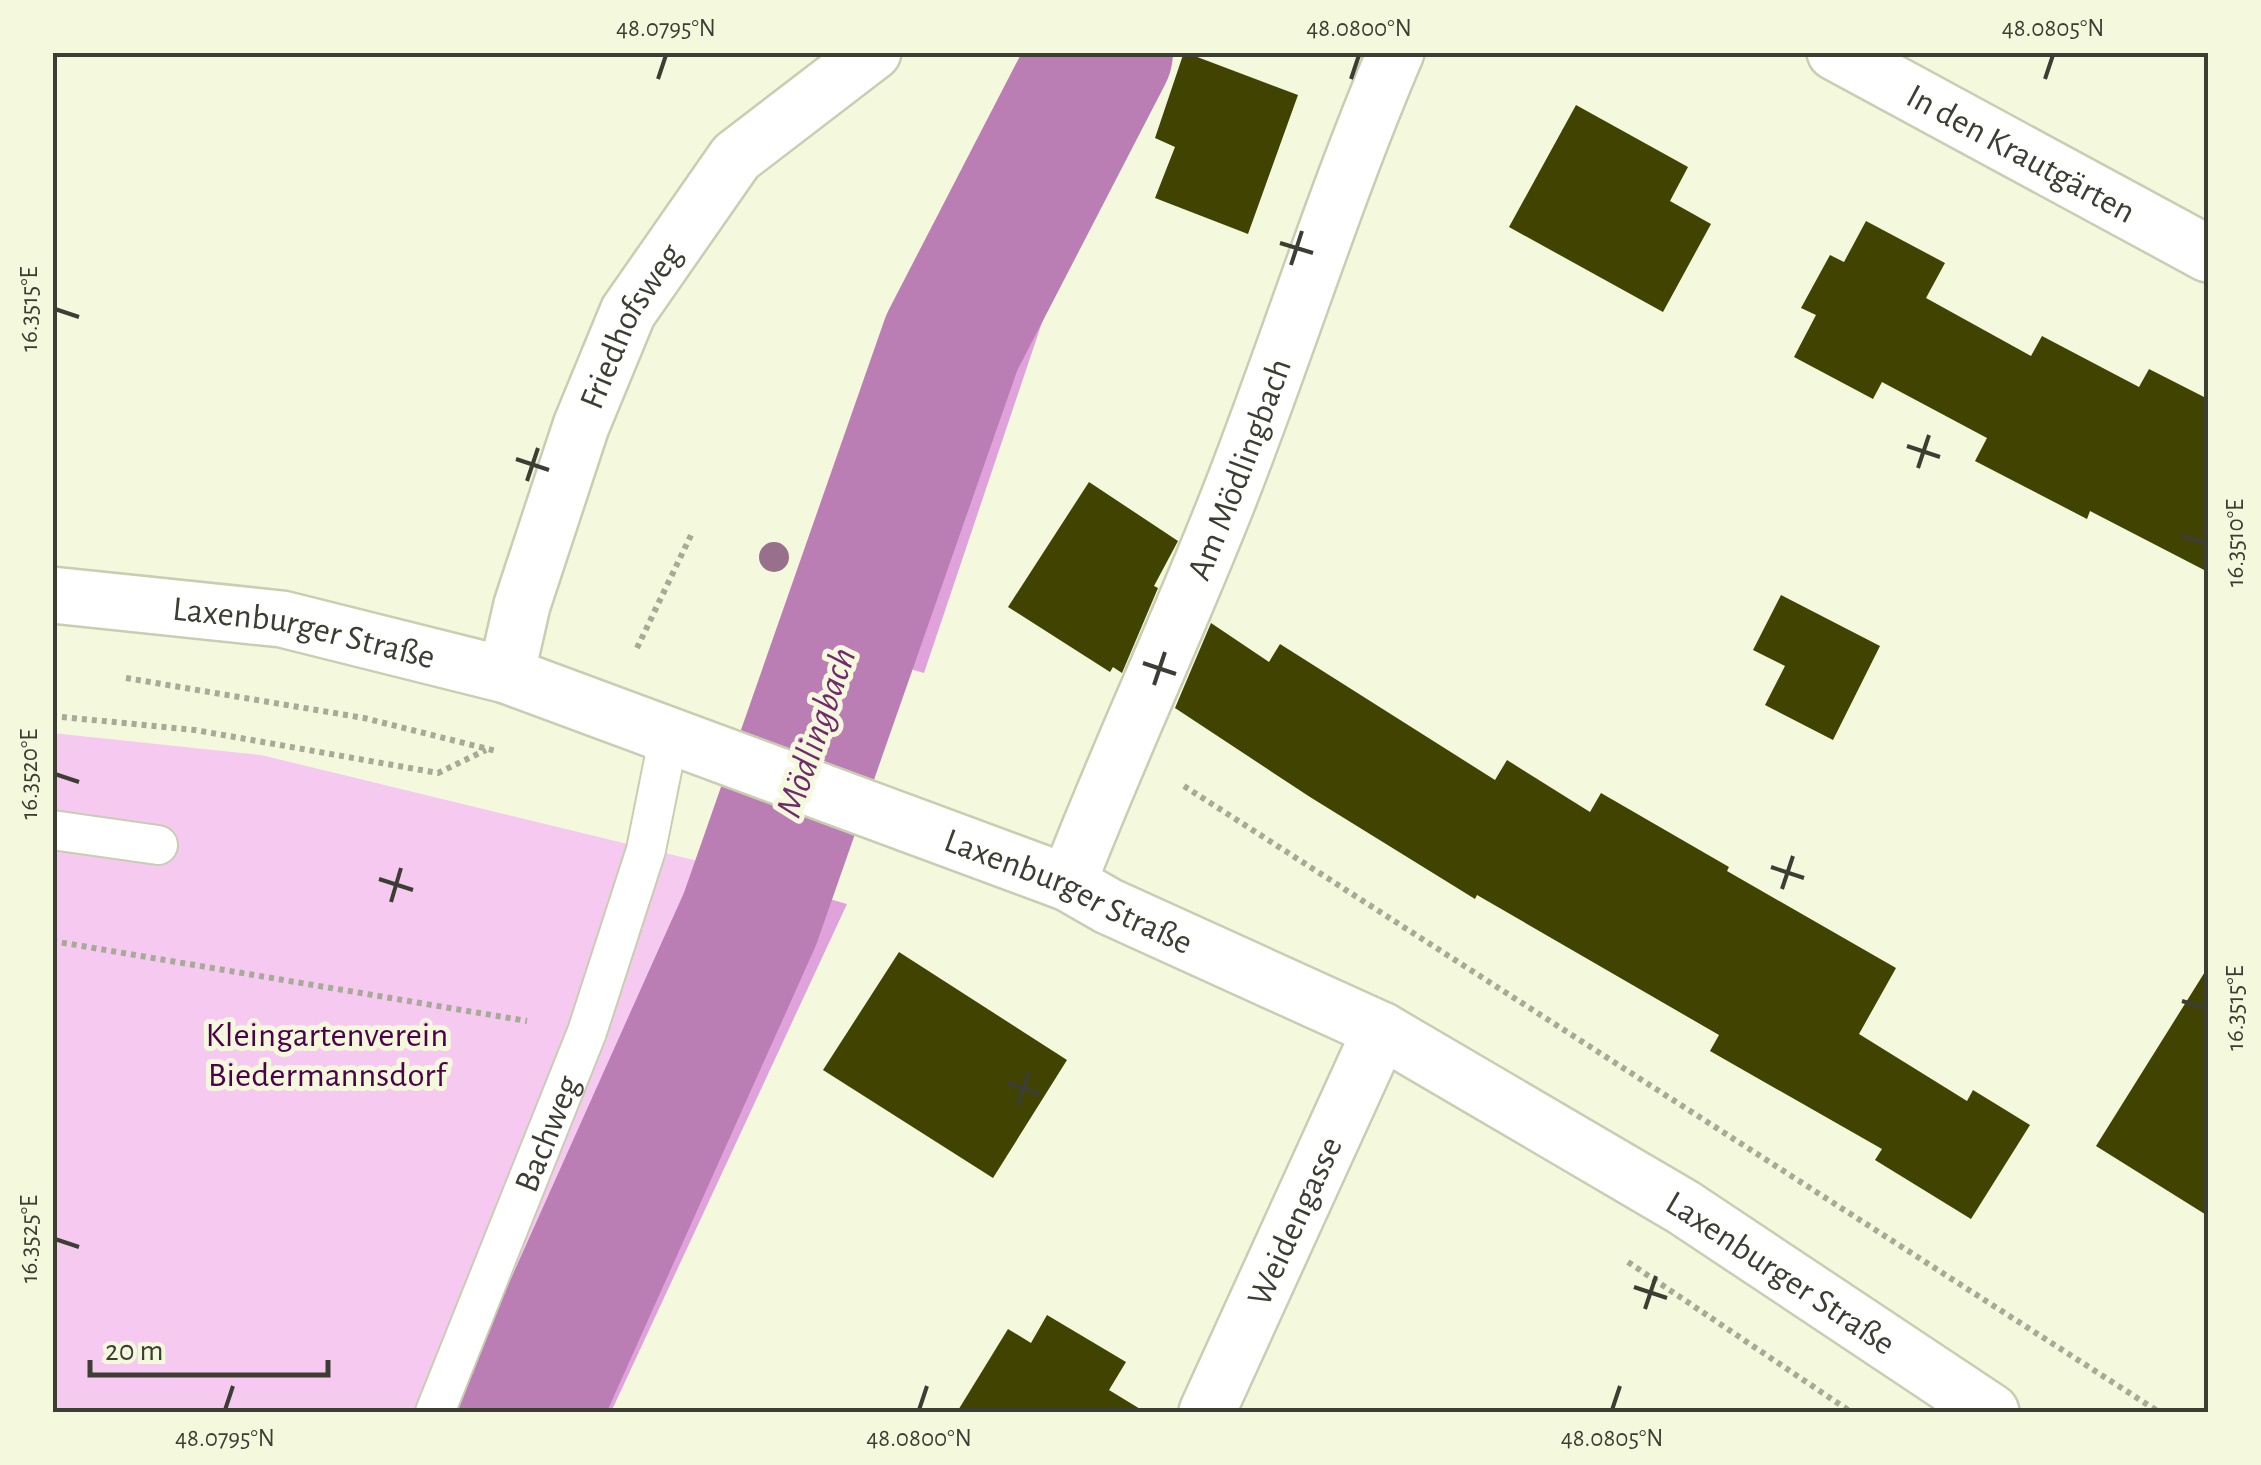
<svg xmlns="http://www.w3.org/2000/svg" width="2261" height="1465" viewBox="0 0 2261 1465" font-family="'Alegreya Sans',sans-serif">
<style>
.green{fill:#f6c9f1}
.forest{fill:#e0a2db}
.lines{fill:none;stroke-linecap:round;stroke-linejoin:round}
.river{stroke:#ba7eb5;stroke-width:142}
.building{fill:#404400}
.service-casing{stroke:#c9cdb2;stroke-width:42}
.minor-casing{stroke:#c9cdb2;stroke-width:60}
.path{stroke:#a7aa95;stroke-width:6;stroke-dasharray:5 5;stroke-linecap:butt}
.service{stroke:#fff;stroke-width:38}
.minor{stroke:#fff;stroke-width:55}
.tree{fill:#98708c}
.ticks{fill:none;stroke:#3d3e33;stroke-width:4}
.labels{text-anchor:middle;stroke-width:10;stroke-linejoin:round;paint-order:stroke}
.street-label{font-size:35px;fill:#3d3e33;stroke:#f4f8dc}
.park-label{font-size:35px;fill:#4d004b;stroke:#f4f8dc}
.water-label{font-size:38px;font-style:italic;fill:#722a6e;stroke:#f4f8dc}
.neatline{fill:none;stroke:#3d3e33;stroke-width:4}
.ticks-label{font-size:25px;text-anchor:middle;fill:#3d3e33}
</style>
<rect width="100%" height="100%" fill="#f4f8dc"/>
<path class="green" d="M52,733l209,22 441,107 -228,550h-421z"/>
<path class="forest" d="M1044,53h96l-16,26 -200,594 -147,-43 80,-221z
M702,862l145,42 -236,508h-137z"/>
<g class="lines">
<path class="river" d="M529,1412l221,-493 202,-577 150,-290"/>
</g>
<path class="building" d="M1184,52l114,43 -50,139 -93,-36 20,-51 -20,-9z
M1576,105l112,62 -18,34 41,23 -48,88 -154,-85z
M1866,221l79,42 -19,35 105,58 11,-20 97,51 10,-18 59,30v173l-118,-61 -3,8 -112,-58 12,-23 -105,-56 -9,17 -79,-42 22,-42 -15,-7 29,-53 14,7z
M1089,482l89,59 -24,45 4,2 -36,85 -9,-6 -3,5 -102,-65z
M1781,595l99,51 -47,94 -68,-35 20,-39 -32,-16z
M1211,623l58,39 11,-18 215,136 12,-20 83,52 11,-19 128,74 -2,4 169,97 -37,66 108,67 6,-11 57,35 -59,94 -96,-59 7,-11 -172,-98 9,-16 -242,-140 -2,4 -165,-102 -135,-89z
M899,952l168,108 -74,118 -170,-108z
M2208,967v249l-112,-70z
M1047,1315l79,47 -17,28 36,22h-188l51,-83 23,14z"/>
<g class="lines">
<g class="service-casing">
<g id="service">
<path d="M52,830l106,15"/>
<path id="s1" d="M435,1412l152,-380 59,-182 23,-115"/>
</g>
</g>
<g class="minor-casing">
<g id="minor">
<path id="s2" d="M1835,52l373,202"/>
<path id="s3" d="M52,595l230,24 224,56 562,208 40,23 273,124 302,177 308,205"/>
<path id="s4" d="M506,675l16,-70 59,-179 47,-114 108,-155 137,-105"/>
<path id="s5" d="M1068,883c51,-132 112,-260 163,-391 57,-146 103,-295 165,-440"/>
<path id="s6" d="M1207,1412l174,-382"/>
</g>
</g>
<path class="path" d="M637,648l56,-117
M126,678l238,40 132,33
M52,716l143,14 243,43 48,-23
M1184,786l975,626
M52,941l475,80
M1628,1262l223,150"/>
<use href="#service" class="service"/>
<use href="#minor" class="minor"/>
</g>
<circle class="tree" cx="774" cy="557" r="15"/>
<path class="ticks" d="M658,79l8,-24M1351,79l8,-24M2045,79l8,-24M1280,243l33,10M1291,265l11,-34M55,309l24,8M1907,446l33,11M516,459l33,11M1918,468l11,-33M527,481l11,-33M2182,536l24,7M1143,663l33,11M1154,685l11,-33M55,774l24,8M1771,867l33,11M379,879l34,11M1782,889l11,-33M391,902l10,-34M2182,1001l24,7M1007,1083l33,11M1018,1105l11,-33M55,1239l24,8M1634,1287l33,11M1645,1309l11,-33M225,1410l8,-24M919,1410l8,-24M1612,1410l8,-24"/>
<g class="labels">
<g class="street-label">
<text dy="12" stroke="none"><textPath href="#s2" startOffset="212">In den Krautgärten</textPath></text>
<text dy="12" stroke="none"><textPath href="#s4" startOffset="372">Friedhofsweg</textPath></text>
<text dy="12" stroke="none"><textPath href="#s5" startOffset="448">Am Mödlingbach</textPath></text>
<text dy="12" stroke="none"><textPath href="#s3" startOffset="255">Laxenburger Straße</textPath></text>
<text dy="12" stroke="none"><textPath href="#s3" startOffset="1065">Laxenburger Straße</textPath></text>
<text dy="12" stroke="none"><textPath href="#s1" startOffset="300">Bachweg</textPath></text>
<text dy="12" stroke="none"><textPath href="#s6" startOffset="210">Weidengasse</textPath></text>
<text dy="12" stroke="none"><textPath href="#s3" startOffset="1875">Laxenburger Straße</textPath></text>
</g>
<g class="park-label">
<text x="327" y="1046">Kleingartenverein<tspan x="327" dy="40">Biedermannsdorf</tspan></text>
</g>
<g class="water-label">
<text transform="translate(815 732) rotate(-71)" y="13">Mödlingbach</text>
</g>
</g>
<rect width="2261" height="1465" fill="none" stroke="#f4f8dc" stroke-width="110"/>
<path d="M90 1360v15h238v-15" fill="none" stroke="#3d3e33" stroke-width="5"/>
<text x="105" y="1360" font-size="30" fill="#3d3e33" stroke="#f4f8dc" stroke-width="8" paint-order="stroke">20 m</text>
<rect x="55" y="55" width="2151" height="1355" class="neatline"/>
<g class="ticks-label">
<text x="666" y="36">48.0795°N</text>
<text x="1359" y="36">48.0800°N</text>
<text x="2053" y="36">48.0805°N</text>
<text transform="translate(28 309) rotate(-90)" y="9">16.3515°E</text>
<text transform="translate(2234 543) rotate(-90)" y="9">16.3510°E</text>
<text transform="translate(28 774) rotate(-90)" y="9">16.3520°E</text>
<text transform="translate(2234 1008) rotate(-90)" y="9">16.3515°E</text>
<text transform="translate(28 1239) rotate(-90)" y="9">16.3525°E</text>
<text x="225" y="1446">48.0795°N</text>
<text x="919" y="1446">48.0800°N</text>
<text x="1612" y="1446">48.0805°N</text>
</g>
</svg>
